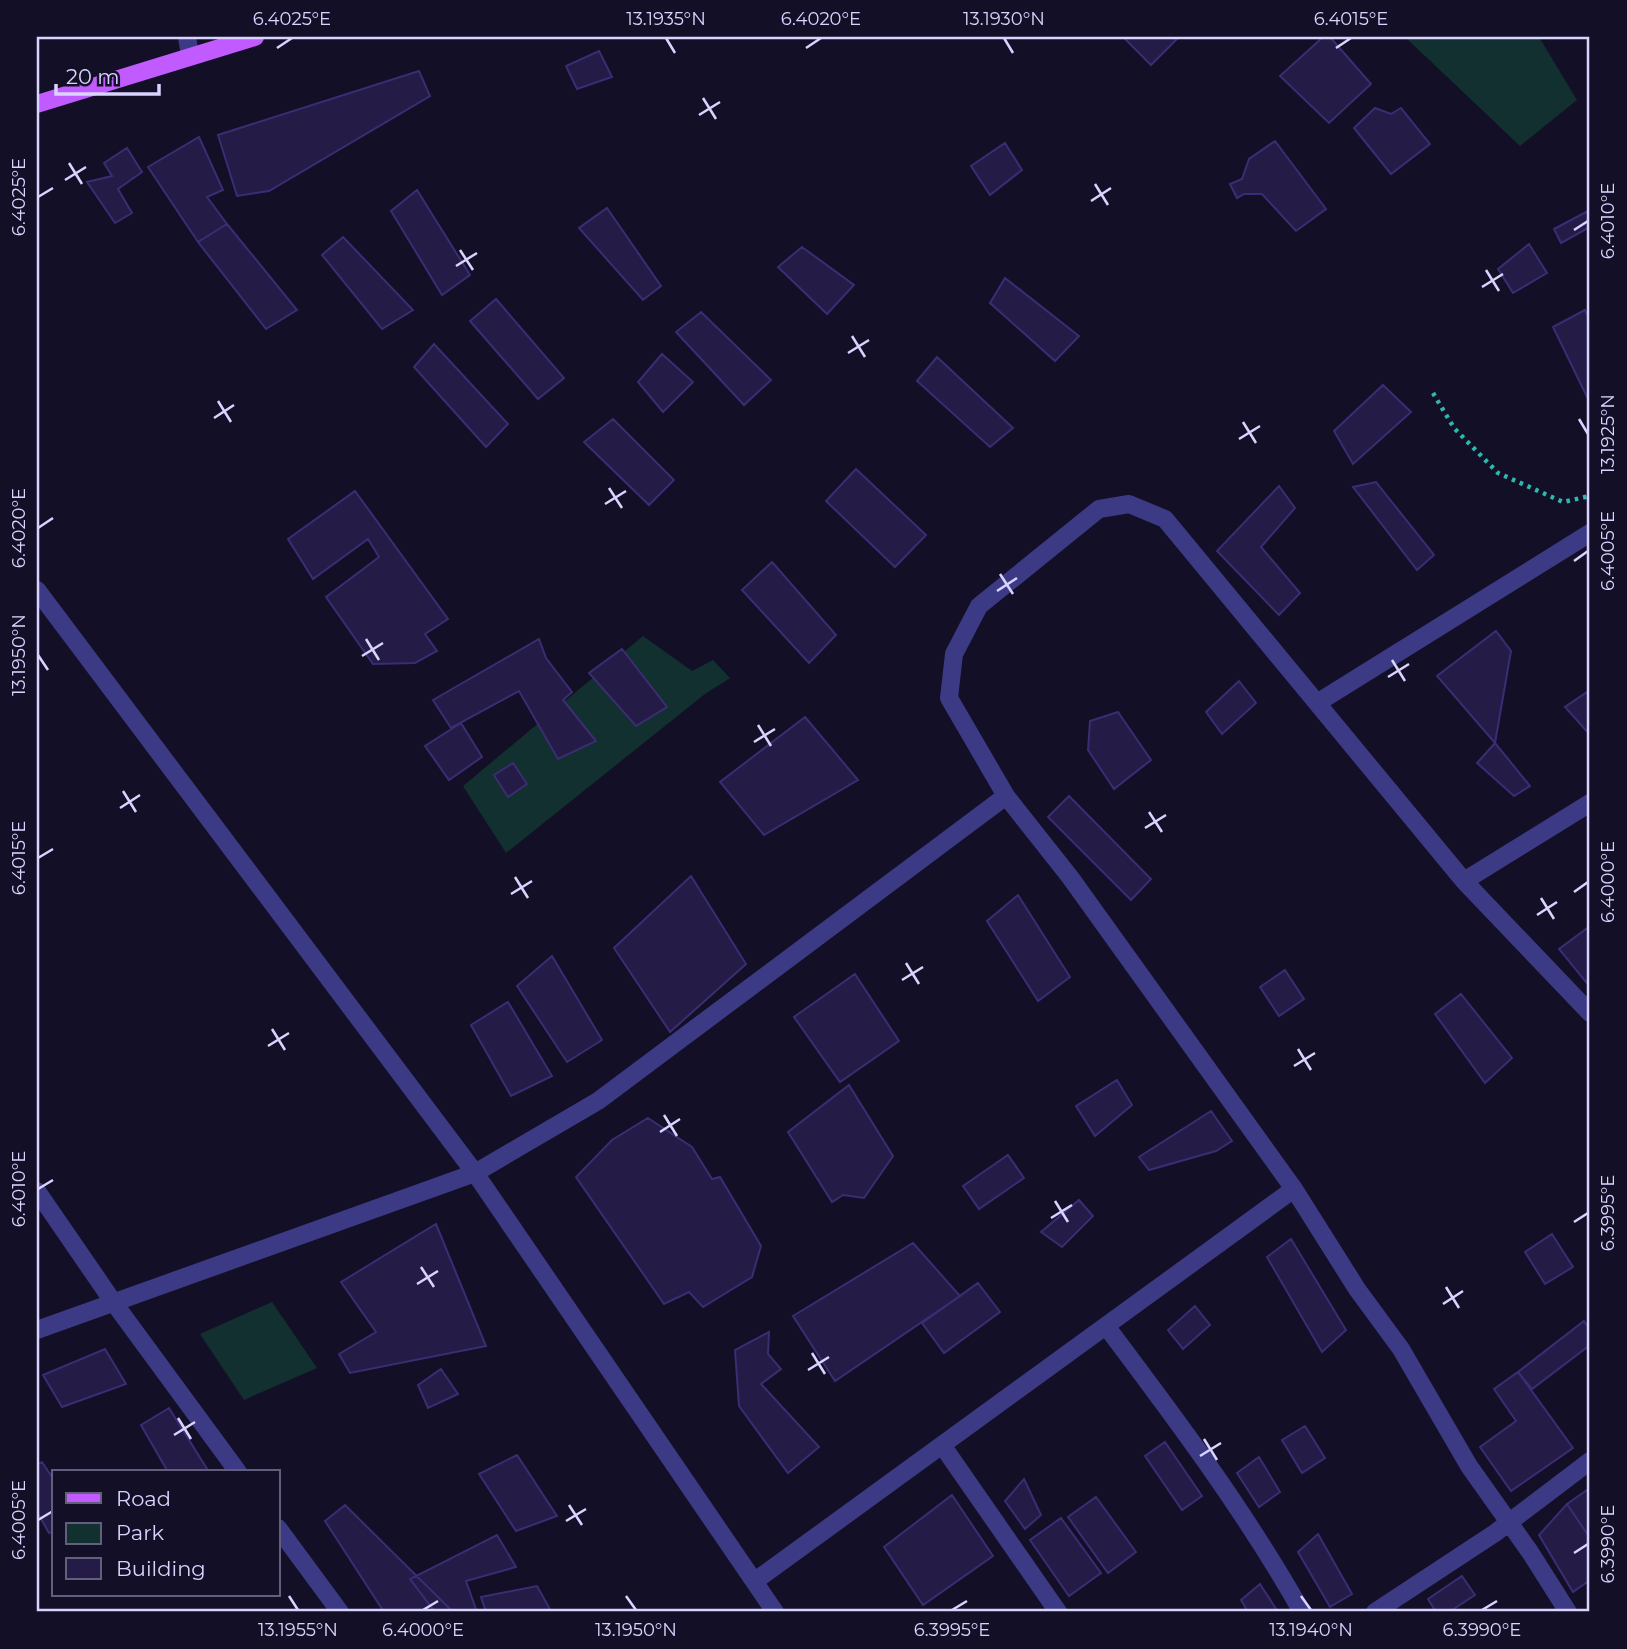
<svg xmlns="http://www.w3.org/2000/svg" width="1627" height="1649" viewBox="0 0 1627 1649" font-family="Montserrat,sans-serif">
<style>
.green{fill:#12302f}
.building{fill:#241b47;stroke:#3b2d73;stroke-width:2}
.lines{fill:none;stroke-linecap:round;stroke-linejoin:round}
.path{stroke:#2fb8b0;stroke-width:4.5;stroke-dasharray:3.5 5;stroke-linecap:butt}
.minor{stroke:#3d3a85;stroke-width:18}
.major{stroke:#c25bff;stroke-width:18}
.ticks{fill:none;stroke:#d9d4ff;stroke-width:2.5}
.neatline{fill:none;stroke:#d9d4ff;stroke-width:2.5}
.ticks-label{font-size:18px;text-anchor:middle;fill:#d9d4ff}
</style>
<rect width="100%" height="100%" fill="#130f26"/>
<path class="green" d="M1405,37h134l38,63 -57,46z
M643,636l49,35 21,-11 17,18 -25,16 -199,159 -43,-67z
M272,1302l45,66 -73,32 -44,-66z"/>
<path class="building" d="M1123,37h56l-28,28z
M1323,37h7l41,47 -42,39 -49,-47z
M599,51l13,26 -35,12 -11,-23z
M419,71l11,25 -161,95 -32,5 -19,-61z
M1375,108l16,6 10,-6 29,36 -39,30 -37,-46z
M199,137l24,53 -16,7 20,27 -29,18 -50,-75z
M1275,141l51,68 -30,22 -34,-37h-18l-7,4 -7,-14 12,-5 7,-20z
M1005,143l17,27 -32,25 -19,-29z
M127,148l15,24 -24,17 14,24 -17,10 -28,-41 25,-6 -8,-13z
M417,190l53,85 -28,20 -51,-84z
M607,208l54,78 -18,14 -64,-72z
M1590,210v17l-29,16 -7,-14z
M227,224l70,86 -31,19 -68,-87z
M343,237l70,73 -31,19 -60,-74z
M1529,244l18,29 -34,20 -15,-24z
M802,247l52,38 -27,29 -49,-47z
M1005,278l74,58 -24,25 -65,-58z
M496,299l68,79 -26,21 -68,-78z
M1585,310l5,11v82l-37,-76z
M701,312l70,68 -27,25 -68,-73z
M434,344l74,80 -22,23 -72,-80z
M662,354l31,28 -30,30 -25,-30z
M937,357l76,71 -23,19 -73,-66z
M1383,385l28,27 -58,52 -19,-33z
M613,419l61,61 -25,25 -65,-63z
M856,469l70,66 -31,32 -69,-66z
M1376,482l58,73 -17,15 -64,-83z
M1279,486l16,22 -34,39 39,46 -21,22 -62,-64z
M355,491l93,128 -23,15 12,17 -22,12 -42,1 -47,-67 53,-40 -11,-18 -55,40 -25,-40z
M772,562l64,73 -27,28 -67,-73z
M1496,631l15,20 -16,92 -58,-67z
M539,639l7,19 26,34 -9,8 33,41 -38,18 -39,-68 -68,37 -18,-28z
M622,649l45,58 -31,19 -47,-53z
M1239,681l17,22 -34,31 -16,-22z
M1590,690v45l-25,-28z
M1118,712l33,48 -37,29 -26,-39 2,-29z
M805,717l53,63 -94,55 -44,-53z
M461,723l21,34 -33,23 -24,-34z
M1495,743l35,43 -16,10 -37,-33z
M513,763l14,21 -19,13 -14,-22z
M1069,796l82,83 -20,21 -83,-83z
M691,876l55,88 -76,68 -56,-84z
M1018,895l52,82 -32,24 -51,-80z
M1590,926v61l-31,-38z
M552,956l50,84 -35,22 -50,-76z
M1285,970l19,29 -25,17 -19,-29z
M855,974l44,67 -59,41 -46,-65z
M1461,994l51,64 -27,25 -50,-69z
M508,1002l44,74 -41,20 -40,-71z
M1117,1080l15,25 -37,31 -19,-30z
M849,1085l44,71 -29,42 -21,-3 -11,7 -44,-70z
M1211,1111l21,30 -16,10 -67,19 -10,-13z
M648,1118l44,29 20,32 8,-2 41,69 -9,31 -49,30 -14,-15 -25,12 -88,-127 36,-37z
M1008,1155l16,23 -45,31 -16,-23z
M1079,1200l14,16 -31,31 -21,-15z
M436,1224l50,122 -136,27 -11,-19 37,-22 -35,-50z
M1552,1234l21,33 -28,17 -20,-32z
M1291,1239l55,91 -24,22 -55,-95z
M913,1243l47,53 -125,85 -42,-65z
M978,1283l22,29 -56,41 -22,-30z
M1195,1306l15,19 -27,24 -15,-19z
M1584,1321l6,8v16l-58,44 -14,-17z
M769,1332l-1,22 13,15 -20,15 58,63 -31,26 -49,-67 -4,-56z
M105,1349l21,35 -64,23 -19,-32z
M441,1369l17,25 -30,14 -10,-23z
M1518,1372l55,76 -62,43 -31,-44 36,-26 -22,-32z
M169,1408l40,64h-41l-27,-47z
M1305,1426l20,32 -23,15 -20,-33z
M1165,1442l37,54 -20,14 -37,-54z
M517,1455l40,61 -41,15 -37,-57z
M1259,1457l21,35 -21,15 -22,-34z
M42,1462l12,18v51l-5,2 -12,-21v-47z
M1024,1479l17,36 -16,14 -20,-28z
M1590,1488v50l-23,-34z
M952,1495l41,61 -70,49 -39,-58z
M1096,1497l40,55 -28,21 -40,-56z
M1567,1504l23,34v42l-17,12 -34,-57z
M345,1505l108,107h-69l-59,-91z
M1061,1518l40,55 -32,23 -39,-56z
M1318,1534l34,60 -22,13 -32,-55z
M497,1535l19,32 -50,14 11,31h-42l-25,-33z
M1462,1576l13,19 -26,17h-13l-8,-13z
M1260,1584l18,28h-30l-7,-12z
M537,1586l14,25 -65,1 -5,-15z"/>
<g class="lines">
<path class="path" d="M1433,393l21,35 44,45 65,29 27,-6"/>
<path class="minor" d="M187,37l3,19
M37,590l438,583 300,439
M1317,703l273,-170
M1464,881l126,-78
M37,1191l77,112 124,169
M1106,1326c70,93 139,185 196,286
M37,1330l438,-157 123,-72 408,-305
M942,1445l116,167
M278,1528l62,84
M755,1581l539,-392
M1375,1612l120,-79 95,-72
M1568,1612l-38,-60 -61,-86 -68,-117 -44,-60 -63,-100 -224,-312 -64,-81 -57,-98 5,-44 25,-48 120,-97 30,-5 36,15 299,362 126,132"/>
<path class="major" d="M37,104l218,-67"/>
</g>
<path class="ticks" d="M666,38l9,15M1004,38l9,15M277,48l15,-10M806,48l15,-10M1336,48l15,-10M703,98l13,21M699,115l21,-13M69,163l13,21M65,180l21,-13M1095,184l13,21M38,197l15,-9M1091,201l20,-13M1574,230l14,-9M460,250l13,20M456,266l21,-13M1486,270l13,21M1482,287l21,-13M852,336l13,21M848,353l21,-13M218,401l13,21M214,418l20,-13M1579,419l9,15M1243,422l13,21M1239,439l21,-13M609,488l13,20M605,504l21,-13M38,528l15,-10M1574,561l14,-10M1000,574l13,20M997,591l20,-13M366,639l13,21M38,655l10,15M362,656l21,-13M1392,660l13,21M1388,677l21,-13M758,725l13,21M754,742l21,-13M123,791l13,21M120,808l20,-13M1149,812l13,20M1145,828l21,-13M38,858l15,-9M515,877l13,21M1574,892l14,-10M511,894l21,-13M1541,898l13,21M1537,915l20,-13M906,963l13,21M902,980l21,-13M272,1029l13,21M268,1046l21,-13M1298,1049l13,21M1294,1066l21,-13M664,1115l13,21M660,1132l20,-13M38,1189l15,-9M1055,1201l13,21M1051,1218l21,-13M1574,1222l14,-9M421,1267l13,20M417,1284l21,-13M1446,1287l13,21M1443,1304l20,-13M812,1353l13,21M808,1370l21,-13M178,1418l13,21M174,1435l21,-13M1204,1439l13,21M1200,1456l21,-13M569,1505l13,20M38,1520l15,-9M566,1521l20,-12M1574,1553l14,-9M289,1596l9,14M626,1596l10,14M1301,1596l10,14M423,1610l15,-9M952,1610l15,-9M1482,1610l15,-9"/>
<rect width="1627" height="1649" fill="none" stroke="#130f26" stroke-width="77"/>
<rect x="52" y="1470" width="228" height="126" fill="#130f26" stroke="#625e7d" stroke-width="2"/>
<rect x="66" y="1493" width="35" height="10" fill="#c25bff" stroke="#625e7d" stroke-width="2"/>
<text x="116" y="1506" font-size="21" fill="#d9d4ff">Road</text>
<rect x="66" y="1523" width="35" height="21" fill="#12302f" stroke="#625e7d" stroke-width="2"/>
<text x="116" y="1540" font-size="21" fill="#d9d4ff">Park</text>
<rect x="66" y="1558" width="35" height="21" fill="#241b47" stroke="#625e7d" stroke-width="2"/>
<text x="116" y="1576" font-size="21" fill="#d9d4ff">Building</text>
<path d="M56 84v10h103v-10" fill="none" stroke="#d9d4ff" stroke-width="3.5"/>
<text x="66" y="84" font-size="21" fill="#d9d4ff" stroke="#130f26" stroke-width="5" paint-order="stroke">20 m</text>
<rect x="38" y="38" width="1550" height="1572" class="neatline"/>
<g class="ticks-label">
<text x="292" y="25">6.4025°E</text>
<text x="666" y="25">13.1935°N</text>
<text x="821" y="25">6.4020°E</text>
<text x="1004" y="25">13.1930°N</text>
<text x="1351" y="25">6.4015°E</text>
<text transform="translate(19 197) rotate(-90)" y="6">6.4025°E</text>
<text transform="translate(1608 221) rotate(-90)" y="6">6.4010°E</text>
<text transform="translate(1608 434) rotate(-90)" y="6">13.1925°N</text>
<text transform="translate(19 528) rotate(-90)" y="6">6.4020°E</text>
<text transform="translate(1608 551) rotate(-90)" y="6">6.4005°E</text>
<text transform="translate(19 655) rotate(-90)" y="6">13.1950°N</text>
<text transform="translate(19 858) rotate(-90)" y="6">6.4015°E</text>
<text transform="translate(1608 882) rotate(-90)" y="6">6.4000°E</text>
<text transform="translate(19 1189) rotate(-90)" y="6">6.4010°E</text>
<text transform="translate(1608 1213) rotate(-90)" y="6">6.3995°E</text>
<text transform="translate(19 1520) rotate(-90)" y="6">6.4005°E</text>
<text transform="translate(1608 1544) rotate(-90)" y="6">6.3990°E</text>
<text x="298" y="1636">13.1955°N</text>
<text x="423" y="1636">6.4000°E</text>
<text x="636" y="1636">13.1950°N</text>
<text x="952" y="1636">6.3995°E</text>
<text x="1311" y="1636">13.1940°N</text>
<text x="1482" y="1636">6.3990°E</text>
</g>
</svg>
